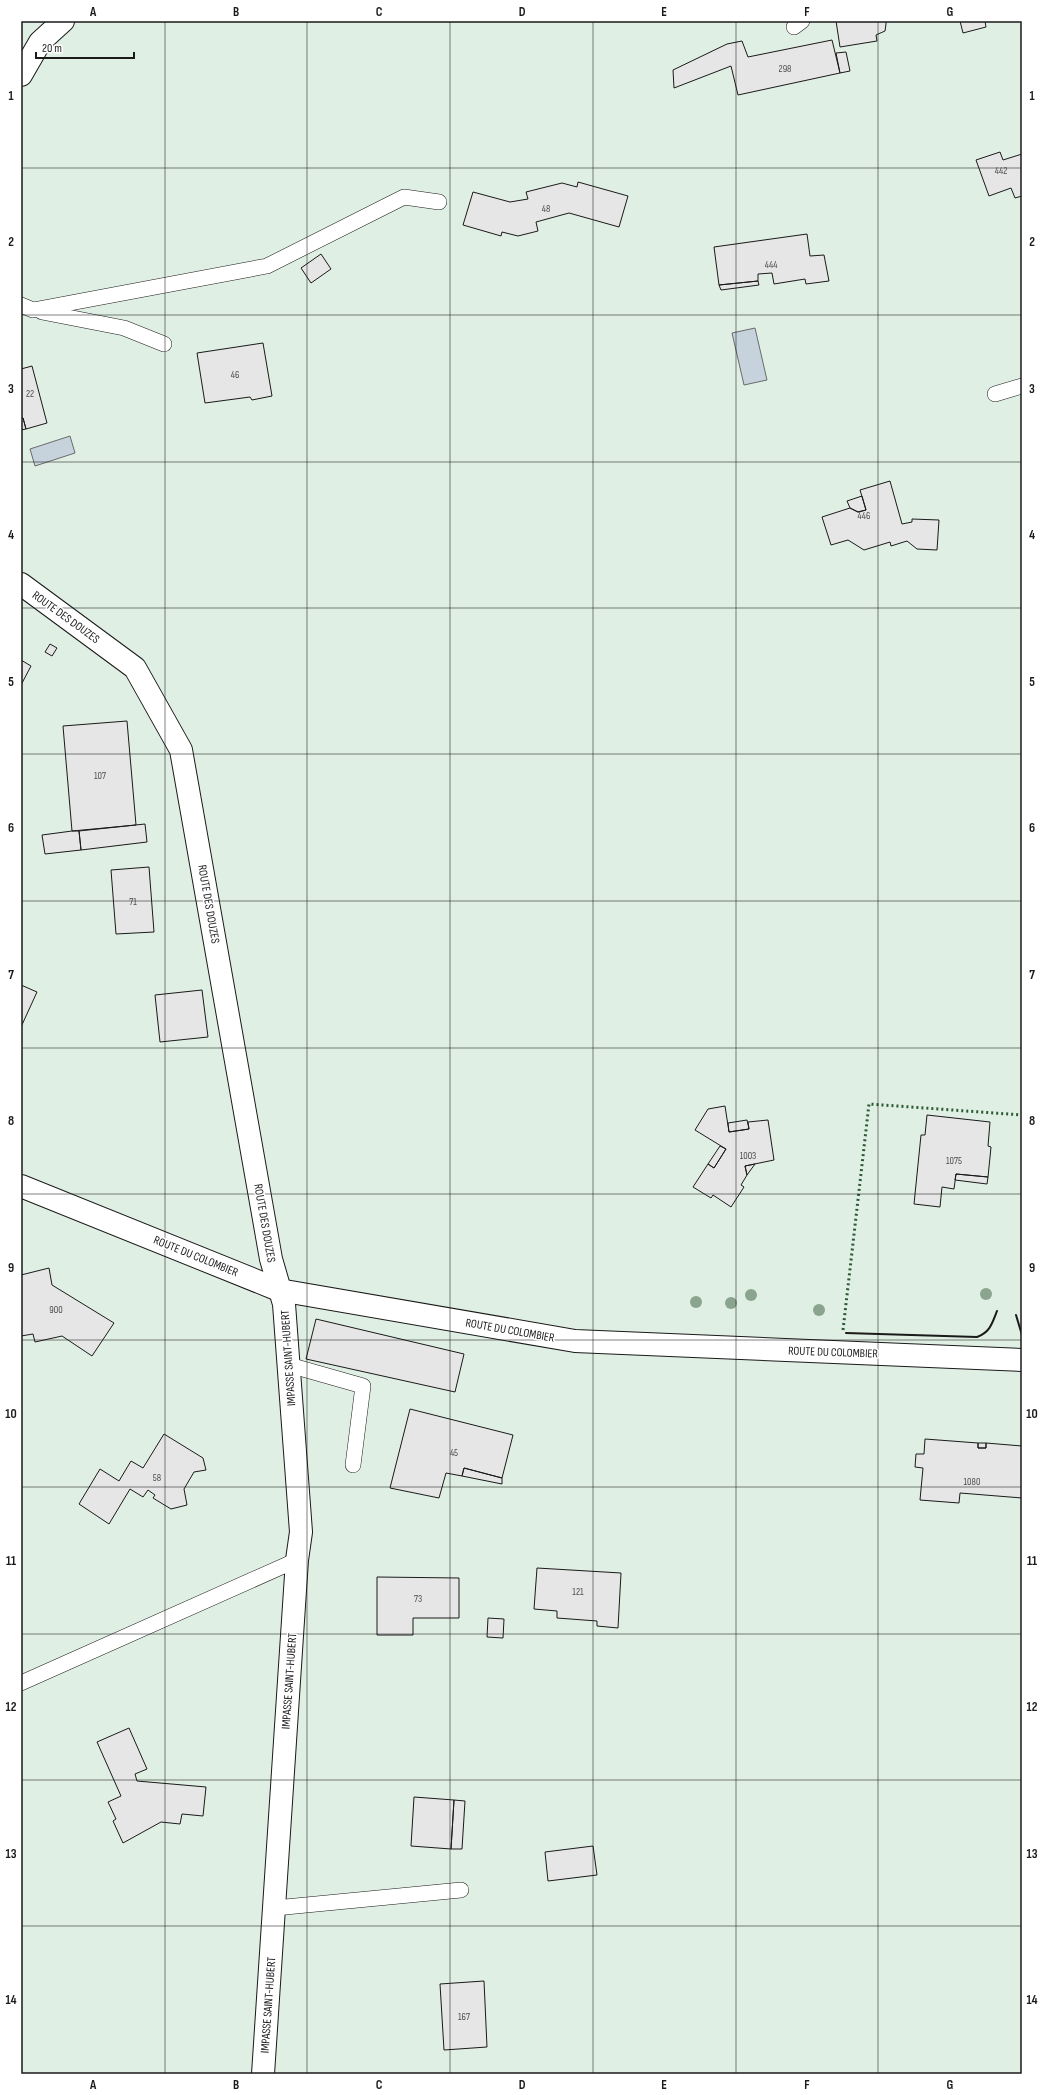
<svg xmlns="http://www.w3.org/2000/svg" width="1043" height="2095" viewBox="0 0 1043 2095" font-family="'Sofia Sans Condensed',sans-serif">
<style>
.green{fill:#e0efe3;stroke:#6a6a6a}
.water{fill:#c6d2dc;stroke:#6a6a6a}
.building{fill:#e6e6e6;stroke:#1a1a1a}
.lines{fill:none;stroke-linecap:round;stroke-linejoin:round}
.service-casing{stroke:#1a1a1a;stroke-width:16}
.minor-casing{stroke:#1a1a1a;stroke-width:24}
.tertiary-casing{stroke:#1a1a1a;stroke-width:24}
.service{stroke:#fff;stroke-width:15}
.minor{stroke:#fff;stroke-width:22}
.tertiary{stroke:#fff;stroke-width:22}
.hedge{stroke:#2b5a34;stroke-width:3;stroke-dasharray:2 3;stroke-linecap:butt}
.wall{stroke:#1a1a1a;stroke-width:2}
.tree{fill:#8aa48f}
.grid{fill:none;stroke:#1a1a1a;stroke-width:1;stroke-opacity:0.55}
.labels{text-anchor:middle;stroke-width:3;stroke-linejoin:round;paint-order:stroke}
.number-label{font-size:10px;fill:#4d4d4d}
.street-label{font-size:12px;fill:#1a1a1a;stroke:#fff}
.neatline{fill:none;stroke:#1a1a1a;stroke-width:1.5}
.grid-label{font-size:13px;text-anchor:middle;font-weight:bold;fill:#1a1a1a}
</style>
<rect width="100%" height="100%" fill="#fff"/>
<path class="green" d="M21,21h1001v2053h-1001z"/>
<path class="water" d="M755,328l12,52 -23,5 -12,-52z
M70,436l5,17 -40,13 -5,-17z"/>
<path class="building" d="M836,21h50v3l-1,7 -9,4 1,6 -37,6z
M960,21h25l1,6 -23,6z
M832,40l8,33 -102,22 -7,-29 -57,22 -1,-18 54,-26 15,-3 6,16z
M846,52l4,19 -10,2 -4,-20z
M1000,152l3,8 19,-6v42l-7,2 -4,-10 -22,8 -13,-36z
M578,182l50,14 -9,31 -50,-14 -33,9 2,9 -20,5 -16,-4 -1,4 -38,-11 10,-33 37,10 18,-3 -2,-7 36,-9 15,4z
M807,234l3,22 14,-1 5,26 -23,3 -1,-5 -31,5 -2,-11 -14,1v7l-39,4 -5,-38z
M321,254l10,15 -20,14 -10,-15z
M758,281l1,4 -38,5 -2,-5z
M263,343l9,53 -20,4 -2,-3 -45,6 -8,-50z
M32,366l15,57 -21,6 -3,-11h-2v-49z
M21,418h2l3,11 -5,1z
M890,481l12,43 10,-2v-3l27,1 -2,30 -20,-1 -10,-8 -16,5 -1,-4 -26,8 -16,-10 -17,5 -9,-28 28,-9 8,4 8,-2 -6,-20z
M862,496l4,14 -8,2 -8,-4 -3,-7z
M50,644l7,4 -5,8 -7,-4z
M21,660l10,6 -10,19z
M127,721l9,104 -64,6 -9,-105z
M145,824l2,18 -66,8 -2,-19z
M72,831h7l2,19 -36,4 -3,-19z
M149,867l5,65 -38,2 -5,-64z
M21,985l16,7 -16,35z
M202,990l6,47 -48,5 -5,-47z
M725,1106l4,26 20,-3 -1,-7 20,-2 6,40 -29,6 2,9 -6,10 3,2 -13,20 -18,-12 -2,3 -18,-11 15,-23 6,4 12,-19 -31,-19 13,-21z
M927,1115l63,7 -2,24 3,1 -3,30 -32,-3 -2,15 -12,-2 -2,20 -26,-3 7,-69h4z
M747,1120l2,9 -20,3 -1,-9z
M720,1146l6,3 -12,19 -6,-4z
M755,1164l-8,11 -2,-9z
M956,1174l32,3 -1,7 -32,-4z
M49,1268l3,17 62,38 -22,33 -30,-20 -27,6 -2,-8 -12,2v-61z
M316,1319l148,35 -9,38 -149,-33z
M410,1409l103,26 -11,43 -38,-10 -2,8 -16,-3 -7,25 -49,-10z
M164,1434l39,24 3,12 -12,2 -10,17 3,16 -16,4 -18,-11 2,-3 -7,-5 -5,7 -13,-8 -21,35 -30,-20 21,-35 19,12 12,-20 12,7z
M925,1439l53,4v5h8v-5l36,3v52l-62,-5 -1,10 -39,-3 3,-32 -8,-1 1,-13h8z
M978,1443h8v5h-8z
M464,1468l38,10v6l-40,-8z
M537,1568l84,5 -3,55 -21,-2v-5l-40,-3v-7l-23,-2z
M377,1577l82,1v40h-46v17h-36z
M488,1618l16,1 -1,19 -16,-1z
M129,1728l18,41 -12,5 2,7 69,6 -3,29 -21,-2 -2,10 -19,-2 -38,21 -10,-22 3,-2 -8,-17 13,-6 -24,-54z
M414,1797l40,3 -3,49 -40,-3z
M454,1800l11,1 -3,48h-11z
M593,1846l4,29 -49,6 -3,-29z
M484,1981l3,66 -43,3 -4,-66z"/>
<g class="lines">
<g class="service-casing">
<path id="service" d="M794,27l8,-6
M21,305l12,5 234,-44 137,-69 35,5
M42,312l82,16 40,16
M995,394l27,-8
M289,1365l74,21 -10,79
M21,1683l276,-123
M275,1908l186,-18"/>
</g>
<g class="minor-casing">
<path id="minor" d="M21,75l19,-33 23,-21
M21,584l114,84 46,82 90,509 13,45 17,228 -4,28 -34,514"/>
</g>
<g class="tertiary-casing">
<path id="tertiary" d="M21,1186l258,104 296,51 447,19"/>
</g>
<use href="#service" class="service"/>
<use href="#minor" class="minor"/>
<use href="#tertiary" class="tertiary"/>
<path class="hedge" d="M843,1330l26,-226 153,11"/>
<path class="wall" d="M1016,1315l6,20
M846,1333l131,4c13,-5 15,-13 20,-26"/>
</g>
<g class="tree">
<circle cx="986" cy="1294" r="6"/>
<circle cx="751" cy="1295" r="6"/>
<circle cx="696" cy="1302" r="6"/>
<circle cx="731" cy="1303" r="6"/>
<circle cx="819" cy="1310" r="6"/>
</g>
<path class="grid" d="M165,21v2053M307,21v2053M450,21v2053M593,21v2053M736,21v2053M878,21v2053M21,168h1001M21,315h1001M21,462h1001M21,608h1001M21,754h1001M21,901h1001M21,1048h1001M21,1194h1001M21,1340h1001M21,1487h1001M21,1634h1001M21,1780h1001M21,1926h1001"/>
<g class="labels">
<g class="number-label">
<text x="785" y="72">298</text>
<text x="1001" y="174">442</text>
<text x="546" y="212">48</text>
<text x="771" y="268">444</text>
<text x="235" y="378">46</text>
<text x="30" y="397">22</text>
<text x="864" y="519">446</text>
<text x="100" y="779">107</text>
<text x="133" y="905">71</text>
<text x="748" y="1159">1003</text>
<text x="954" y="1164">1075</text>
<text x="56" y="1313">900</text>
<text x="454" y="1456">45</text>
<text x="157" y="1481">58</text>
<text x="972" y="1485">1080</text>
<text x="578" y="1595">121</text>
<text x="418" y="1602">73</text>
<text x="464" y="2020">167</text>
</g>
<g class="street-label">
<text transform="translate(66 617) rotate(36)" y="4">ROUTE DES DOUZES</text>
<text transform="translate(209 904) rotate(80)" y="4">ROUTE DES DOUZES</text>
<text transform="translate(265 1223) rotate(80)" y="4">ROUTE DES DOUZES</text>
<text transform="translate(196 1256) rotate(22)" y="4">ROUTE DU COLOMBIER</text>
<text transform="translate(510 1330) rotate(10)" y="4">ROUTE DU COLOMBIER</text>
<text transform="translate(833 1352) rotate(2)" y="4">ROUTE DU COLOMBIER</text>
<text transform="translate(288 1358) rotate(-94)" y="4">IMPASSE SAINT-HUBERT</text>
<text transform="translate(289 1681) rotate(-86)" y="4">IMPASSE SAINT-HUBERT</text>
<text transform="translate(268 2005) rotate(-86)" y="4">IMPASSE SAINT-HUBERT</text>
</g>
</g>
<rect width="1043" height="2095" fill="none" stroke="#ffffff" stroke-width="44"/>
<path d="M36 52v6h98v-6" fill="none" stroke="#1a1a1a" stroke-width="2"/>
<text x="42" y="52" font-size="12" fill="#1a1a1a" stroke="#ffffff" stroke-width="3" paint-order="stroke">20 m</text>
<rect x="22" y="22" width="999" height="2051" class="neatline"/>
<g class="grid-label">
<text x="93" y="16">A</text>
<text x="236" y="16">B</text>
<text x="379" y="16">C</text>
<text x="522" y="16">D</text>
<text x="664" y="16">E</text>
<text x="807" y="16">F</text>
<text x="950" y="16">G</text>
<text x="11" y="100">1</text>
<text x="1032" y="100">1</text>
<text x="11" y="246">2</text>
<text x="1032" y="246">2</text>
<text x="11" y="393">3</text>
<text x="1032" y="393">3</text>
<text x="11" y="539">4</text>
<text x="1032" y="539">4</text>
<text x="11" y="686">5</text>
<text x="1032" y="686">5</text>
<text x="11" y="832">6</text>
<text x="1032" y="832">6</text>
<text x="11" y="979">7</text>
<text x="1032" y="979">7</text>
<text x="11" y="1125">8</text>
<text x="1032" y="1125">8</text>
<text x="11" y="1272">9</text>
<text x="1032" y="1272">9</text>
<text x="11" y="1418">10</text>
<text x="1032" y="1418">10</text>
<text x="11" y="1565">11</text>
<text x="1032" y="1565">11</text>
<text x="11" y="1711">12</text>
<text x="1032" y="1711">12</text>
<text x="11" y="1858">13</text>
<text x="1032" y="1858">13</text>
<text x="11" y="2004">14</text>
<text x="1032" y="2004">14</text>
<text x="93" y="2089">A</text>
<text x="236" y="2089">B</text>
<text x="379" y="2089">C</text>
<text x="522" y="2089">D</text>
<text x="664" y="2089">E</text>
<text x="807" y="2089">F</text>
<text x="950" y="2089">G</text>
</g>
</svg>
